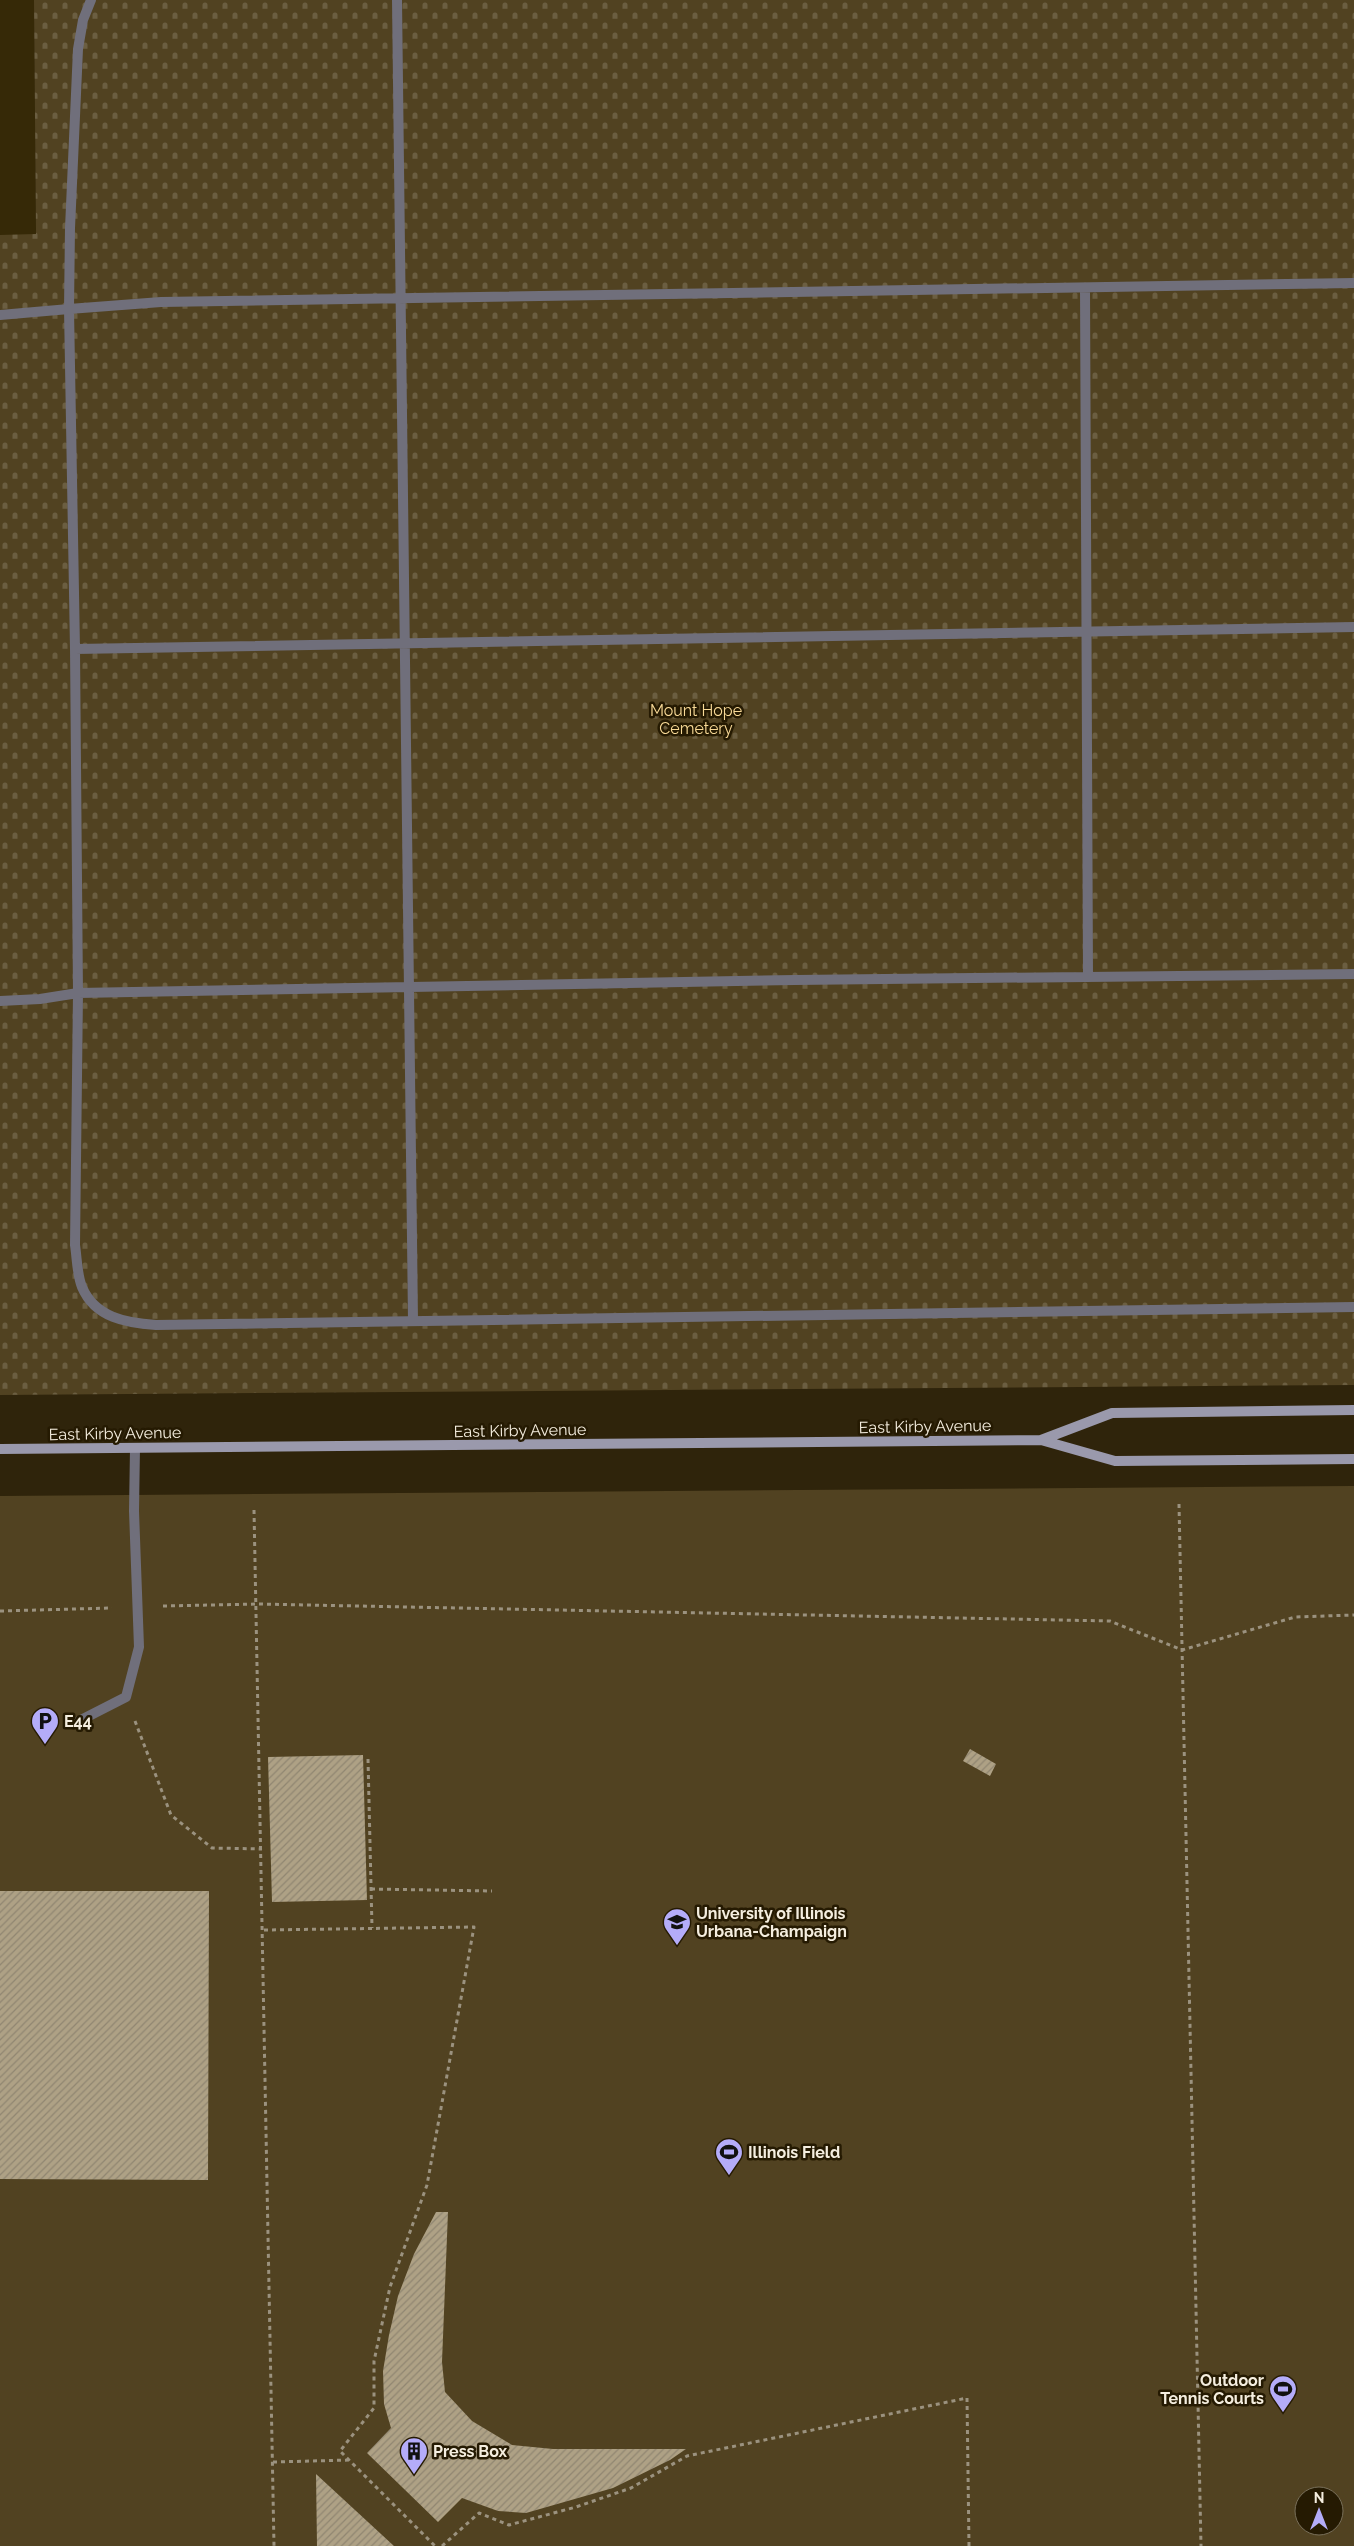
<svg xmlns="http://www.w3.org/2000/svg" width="1354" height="2546" viewBox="0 0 1354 2546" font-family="Raleway,sans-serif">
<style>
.built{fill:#362907}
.cemetery{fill:url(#cemetery-stones)}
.garden{fill:#514221;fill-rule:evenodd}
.building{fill:url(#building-hatch)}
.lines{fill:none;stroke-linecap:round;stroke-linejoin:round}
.path{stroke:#9b927f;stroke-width:3;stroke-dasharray:4 4;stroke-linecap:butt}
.lane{stroke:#706f7b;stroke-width:10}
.secondary{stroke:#9a99ac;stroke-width:10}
.labels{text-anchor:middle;stroke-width:5;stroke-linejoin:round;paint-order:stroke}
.park-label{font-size:16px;fill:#f9da97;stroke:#251a02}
.street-label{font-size:16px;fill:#f5eedf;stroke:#251a02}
.poi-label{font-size:16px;font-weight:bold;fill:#f5eedf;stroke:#251a02;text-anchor:start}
</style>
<defs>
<pattern id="cemetery-stones" width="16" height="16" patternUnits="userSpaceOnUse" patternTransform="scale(1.25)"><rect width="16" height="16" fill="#514221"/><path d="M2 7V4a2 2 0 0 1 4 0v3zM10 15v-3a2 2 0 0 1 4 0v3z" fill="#6b5e41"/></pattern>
<pattern id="building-hatch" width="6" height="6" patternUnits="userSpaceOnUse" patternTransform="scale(1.25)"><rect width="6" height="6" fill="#aea185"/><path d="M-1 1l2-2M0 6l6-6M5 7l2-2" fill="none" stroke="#908671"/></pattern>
</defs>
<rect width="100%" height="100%" fill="#2f240b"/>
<path class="built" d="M0,0h34l2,235h-36z"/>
<path class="cemetery" d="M34,0h1320v1385l-1354,10v-1160l36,-1z"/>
<path class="garden" d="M1354,1486v1060h-1354v-1050zM1304,2496h30v30h-30z"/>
<path class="building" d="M970,1749l26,15 -6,12 -27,-15z
M363,1755l4,145 -95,2 -4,-145z
M0,1891h209l-1,289 -208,-1z
M436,2212h12l-6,150 3,30 27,29 40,24 41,4h133l-16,11 -57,28 -87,25 -28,-2 -36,-13 -24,24 -71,-69 24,-25 -7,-24 -1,-33 6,-36 9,-39 16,-42z
M316,2474l78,72h-77z"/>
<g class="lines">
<path class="path" d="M1179,1504l22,1042
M254,1510l20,1036
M163,1606l94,-2 853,17 72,29 113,-33 59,-2
M0,1611l112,-3
M135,1721l36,94 41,33 50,1
M368,1759l4,169
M371,1889l121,2
M264,1930l210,-3 -47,258 -37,102 -16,74v47l-34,43 95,95
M273,2462l77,-2
M442,2546l37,-33 30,12 67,-18 55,-19 56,-32 280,-58 2,148"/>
<path class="lane" d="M91,0l-8,20 -5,29 -8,179 -1,81 92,-7 1193,-19
M397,0l16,1321
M1085,288l3,689
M0,315l69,-6 6,340 3,344 -3,252c2,13 2,30 7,42 13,31 45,36 74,38l1198,-18
M75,649l1279,-22
M0,1001l40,-2 38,-6 717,-13 559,-6
M79,1721l47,-24 13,-50 -5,-136 1,-63"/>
<path class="secondary" d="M1041,1440l71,-27 242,-3
M0,1449l1041,-9 74,21 239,-2"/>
</g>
<defs>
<g id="parking-pin" transform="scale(1.4375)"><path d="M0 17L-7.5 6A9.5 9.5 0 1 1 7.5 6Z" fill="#b4acf9" stroke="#251a02"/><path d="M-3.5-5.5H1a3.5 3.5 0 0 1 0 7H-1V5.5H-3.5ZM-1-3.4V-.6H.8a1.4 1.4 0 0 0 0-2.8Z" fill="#111"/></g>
<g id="university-pin" transform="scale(1.4375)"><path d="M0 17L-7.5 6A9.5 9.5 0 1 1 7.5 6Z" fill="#b4acf9" stroke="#251a02"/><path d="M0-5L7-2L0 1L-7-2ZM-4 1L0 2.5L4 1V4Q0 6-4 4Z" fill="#111"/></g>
<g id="stadium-pin" transform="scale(1.4375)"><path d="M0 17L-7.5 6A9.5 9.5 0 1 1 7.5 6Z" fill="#b4acf9" stroke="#251a02"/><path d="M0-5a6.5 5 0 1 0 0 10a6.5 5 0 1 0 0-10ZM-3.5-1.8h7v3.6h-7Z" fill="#111"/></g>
<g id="building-pin" transform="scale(1.4375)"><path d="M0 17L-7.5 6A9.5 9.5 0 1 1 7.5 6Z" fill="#b4acf9" stroke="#251a02"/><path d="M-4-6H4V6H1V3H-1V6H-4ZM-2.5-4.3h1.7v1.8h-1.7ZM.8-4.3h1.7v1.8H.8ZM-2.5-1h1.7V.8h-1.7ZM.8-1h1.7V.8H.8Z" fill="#111"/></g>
</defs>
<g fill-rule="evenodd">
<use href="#parking-pin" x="45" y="1721"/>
<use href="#university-pin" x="677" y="1922"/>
<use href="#stadium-pin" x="729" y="2152"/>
<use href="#stadium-pin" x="1283" y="2389"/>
<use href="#building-pin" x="414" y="2451"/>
</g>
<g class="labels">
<g class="park-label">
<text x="696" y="716">Mount Hope<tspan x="696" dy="18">Cemetery</tspan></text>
</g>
<g class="street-label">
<text transform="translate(925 1426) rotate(-1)" y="6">East Kirby Avenue</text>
<text transform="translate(520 1430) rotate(-1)" y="6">East Kirby Avenue</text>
<text transform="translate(115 1433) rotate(-1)" y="6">East Kirby Avenue</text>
</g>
<g class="poi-label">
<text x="64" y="1727">E44</text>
<text x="696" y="1919">University of Illinois<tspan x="696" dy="18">Urbana-Champaign</tspan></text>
<text x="748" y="2158">Illinois Field</text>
<text x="1264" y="2386" text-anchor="end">Outdoor<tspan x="1264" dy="18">Tennis Courts</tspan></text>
<text x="433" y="2457">Press Box</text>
</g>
</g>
<g transform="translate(1319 2511)"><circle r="24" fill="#251a02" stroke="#786f5a"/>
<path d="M0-4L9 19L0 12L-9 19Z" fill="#b4acf9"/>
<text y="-8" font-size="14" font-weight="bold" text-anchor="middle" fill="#f5eedf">N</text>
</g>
</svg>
